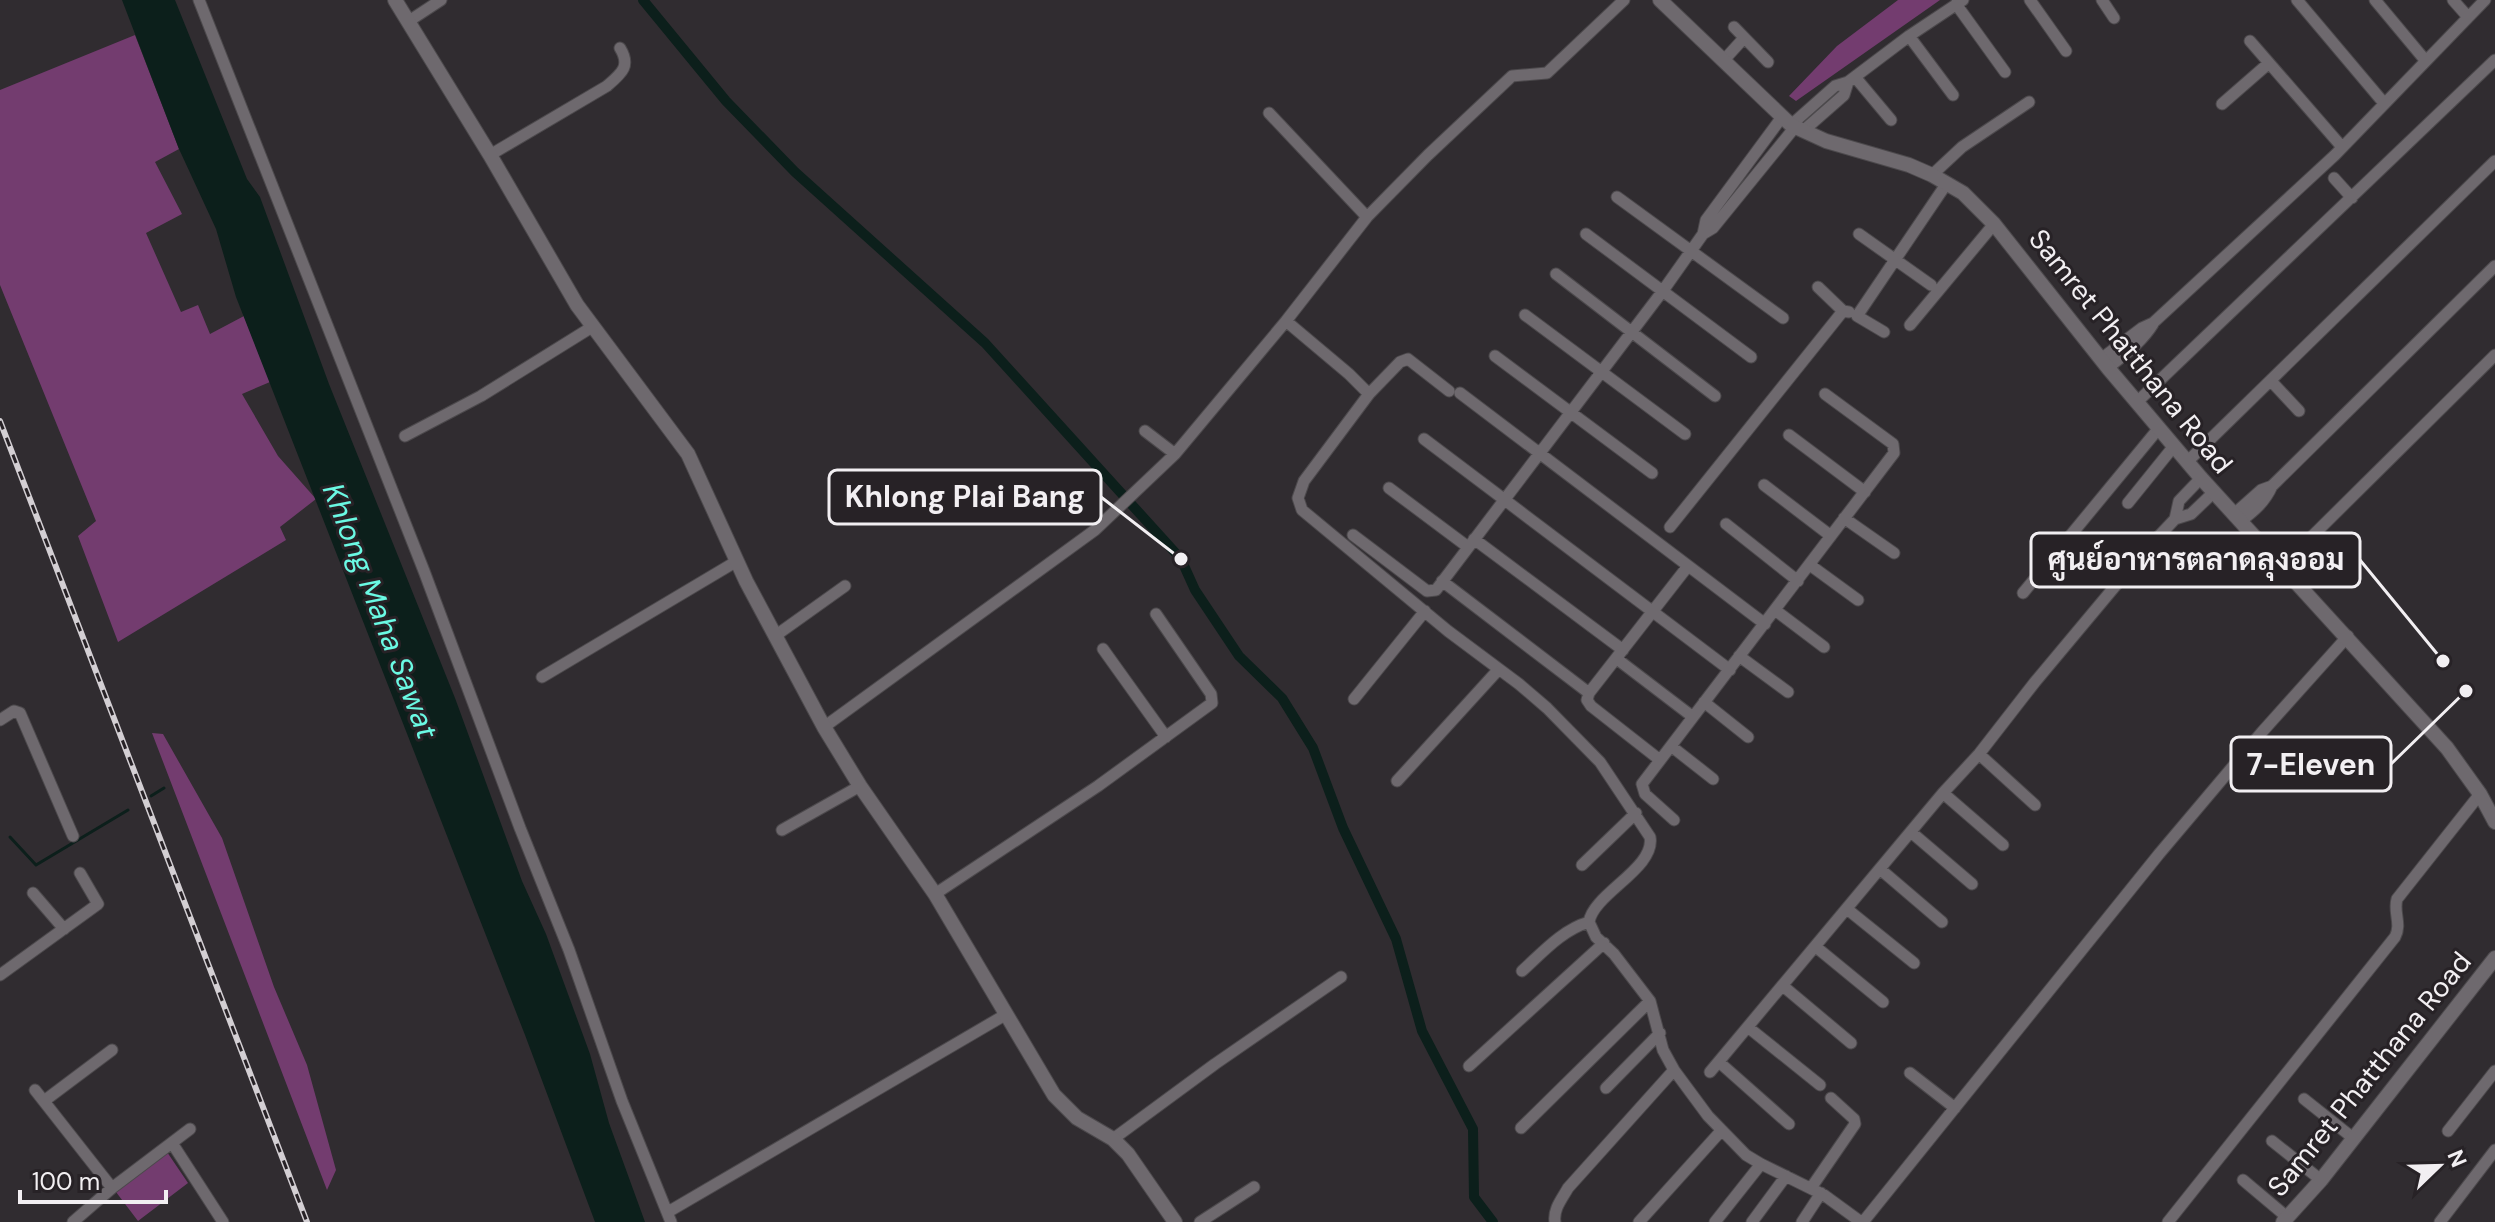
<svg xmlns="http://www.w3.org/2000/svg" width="2495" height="1222" viewBox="0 0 2495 1222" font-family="'DM Sans',Sarabun,sans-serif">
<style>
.green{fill:#733c6f}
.water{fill:#0c1f1b}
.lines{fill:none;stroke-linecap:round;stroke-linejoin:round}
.stream{stroke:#0c1f1b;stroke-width:3}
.canal{stroke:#0c1f1b;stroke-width:10}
.minor-casing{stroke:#4c494c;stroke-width:13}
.tertiary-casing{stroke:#4c494c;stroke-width:16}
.minor{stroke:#6e696e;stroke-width:11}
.tertiary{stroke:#6e696e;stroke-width:14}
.rail-casing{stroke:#d3cfd3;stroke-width:6}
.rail{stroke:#272226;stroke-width:3;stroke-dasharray:9;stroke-linecap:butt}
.labels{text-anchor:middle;stroke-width:6;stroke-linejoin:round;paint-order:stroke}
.street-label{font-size:28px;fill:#f2eff2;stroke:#272226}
.water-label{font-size:30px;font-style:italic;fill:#6af9e3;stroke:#272226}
.leader{fill:none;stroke:#f2eff2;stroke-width:3}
.callout-dot{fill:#f2eff2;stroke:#272226;stroke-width:3}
.callout{fill:#272226;stroke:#f2eff2;stroke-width:3}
.callout-label{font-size:30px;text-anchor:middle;font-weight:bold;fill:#f2eff2}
</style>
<rect width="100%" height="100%" fill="#302c30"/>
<path class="green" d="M1898,0h42l-144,101 -7,-5 48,-50z
M135,35l44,114 -24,13 27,52 -36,19 35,79 17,-7 12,29 34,-18 26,66 -28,12 36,62 38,43 -36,28 6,13 -168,102 -40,-106 18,-15 -96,-236v-195z
M152,733l11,1 59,104 52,149 33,78 29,105 -9,20z
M167,1152l21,31 -50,38 -22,-29z"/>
<path class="water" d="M122,0h53l72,179 13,18 69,187 126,314 67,183 24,53 44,120 19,69 36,99h-50l-70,-187 -289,-738 -20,-68 -37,-80z"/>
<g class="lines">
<path class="stream" d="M151,796l13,-8
M10,837l26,28 92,-55"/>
<path class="canal" d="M643,0l83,101 69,71 190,171 196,216 14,31 44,66 43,42 31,50 30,80 53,111 26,92 51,98 1,68 19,25"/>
<g class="minor-casing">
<path id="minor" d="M199,0l225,571 96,257 49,122 53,151 49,121
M2030,0l36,51
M2102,0l12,18
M2297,0l86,102
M2375,0l50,60
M2453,0l15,17
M1956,4l49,68
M409,21l32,-21
M1734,27l34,35
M1909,36l44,59
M2250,41l92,106
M1724,60l20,-22
M1855,77l36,43
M2222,104l47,-41
M1269,113l98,104
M1791,125l44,-39 13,-4 61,-46 54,-36
M1803,131l41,-36 4,-13
M490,155l117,-69c15,-13 24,-20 13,-38
M1932,175l30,-28 67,-45
M2334,178l18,20
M1617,197l166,121
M1586,234l165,123
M1703,234l10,-6 82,-101
M1859,234l72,51
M1556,274l159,122
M1818,287l25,24 6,1
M1525,315l160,119
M1286,321l63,53 20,20 -65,87 -6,17 4,12 146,121 71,53 28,24 53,54 50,75c6,31 -57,57 -61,85l7,15 18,17 36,47 13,49 11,20 -106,118c-6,11 -15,21 -13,34
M1910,325l84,-101
M1884,332l-27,-16 90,-133
M1495,356l157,117
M2101,359l41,-31 11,-5 182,-168 150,-155
M2108,368c17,-14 34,-26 45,-44
M2271,381l28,30
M1460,393l305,231
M1369,394l31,-32 8,-3 41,32
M2137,402l358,-342
M1145,431l30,23
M1789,435l76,57
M405,436l76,-40 111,-69
M1424,439l306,231
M2187,462l308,-301
M1764,485l67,51
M1389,488l79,59
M2128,503l46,-57
M2234,514l27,-24 11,-4 223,-220
M1844,518l50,35
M2175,519l16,-5 23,-22
M2241,521c13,-10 24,-19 31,-35
M1726,524l72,57
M1670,527l173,-216
M1353,535l74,56 9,-1 226,-298 41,-58 3,-14 76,-103
M1474,539l149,111
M1810,565l48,35
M2281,567l214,-212
M1442,581l147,112
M2023,593l136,-165
M1775,610l49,37
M775,636l70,-50
M1103,649l63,88
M1739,656l49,36
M1617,659l76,58
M542,677l195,-116
M1354,699l71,-88
M1704,702l44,35
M0,720l14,-9 6,2 53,123
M824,727l271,-197 80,-76 111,-133 81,-104 61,-62 84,-79 35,-3 77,-73
M1671,746l42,33
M1979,754l56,51
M1660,760l-69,-54 -4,-6 2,-7 99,-127
M1397,781l102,-112
M1943,793l60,52
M1674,820l-29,-26 -3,-10 252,-331 -1,-9 -68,-50
M782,830l78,-44
M1911,832l61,52
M1582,865l54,-52
M1880,869l62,53
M33,893l31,36
M935,894l163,-108 114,-83 -1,-9 -55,-80
M1847,909l67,54
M1816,947l67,55
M1522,971c21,-19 40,-41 67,-49
M0,975l98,-71 -18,-31
M1783,986l68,57
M1749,1028l71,57
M1719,1062l70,62
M1469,1066l135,-123
M1674,1070l34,46 38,39 15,9 63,31 37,27
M1710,1072l233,-279 36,-39 56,-72 107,-128 33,-35 4,-18 22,-23
M1910,1073l45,35
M1606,1088l54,-55
M35,1090l77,98
M2304,1099l49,39
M44,1101l68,-51
M1521,1128l129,-127
M2448,1131l47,-60
M1113,1139l102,-75 126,-87
M2272,1141l49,39
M172,1143l51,79
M2243,1180l44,37
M1811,1188l44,-64 -1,-5 -23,-21
M668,1212l337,-197
M73,1222l39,-34 78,-59
M1200,1222l54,-35
M1639,1222l82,-91
M1715,1222l46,-58
M1752,1222l34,-46
M1802,1222l19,-29
M1863,1222l296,-368 103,-122 86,-96
M2168,1222l227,-285c7,-13 -2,-25 2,-38l83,-105
M2440,1222l55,-72"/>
</g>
<g class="tertiary-casing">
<path id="tertiary" d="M395,0l95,155 87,150 111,149 58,127 78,146 36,59 75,108 119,201 23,23 36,21 15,15 47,68
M1660,0l131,125 35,16 83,24 23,10 31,18 31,31 114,144 93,110 246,270 33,46 15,28
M2283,1222l38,-42 174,-222"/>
</g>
<use href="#minor" class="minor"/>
<use href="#tertiary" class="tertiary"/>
<g class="rail-casing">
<path id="rail" d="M0,421l307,801"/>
</g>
<use href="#rail" class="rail"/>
</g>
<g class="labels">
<g class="street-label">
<text transform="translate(2131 351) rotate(51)" y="10">Samret Phatthana Road</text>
<text transform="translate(2369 1074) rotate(-51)" y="10">Samret Phatthana Road</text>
</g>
<g class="water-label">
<text transform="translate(380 611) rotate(69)" y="10">Khlong Maha Sawat</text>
</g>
</g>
<path class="leader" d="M1181 559L1101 497M2443 661L2360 560M2466 691L2391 764"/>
<g class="callout-dot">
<circle cx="1181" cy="559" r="8"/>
<circle cx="2443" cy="661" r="8"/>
<circle cx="2466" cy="691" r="8"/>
</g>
<g class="callout">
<rect x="829" y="470" width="272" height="54" rx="8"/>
<rect x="2031" y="533" width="329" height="54" rx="8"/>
<rect x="2231" y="737" width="160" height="54" rx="8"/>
</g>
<g class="callout-label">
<text x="965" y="507">Khlong Plai Bang</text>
<text x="2196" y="570">ศูนย์อาหารตลาดลุงออม</text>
<text x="2311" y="775">7-Eleven</text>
</g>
<g transform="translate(2439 1166) rotate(67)" stroke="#272226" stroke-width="6" paint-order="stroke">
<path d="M0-6L14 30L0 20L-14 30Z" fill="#f2eff2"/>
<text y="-12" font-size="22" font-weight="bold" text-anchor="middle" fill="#f2eff2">N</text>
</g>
<path d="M20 1190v12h146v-12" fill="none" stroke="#f2eff2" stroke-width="4"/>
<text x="32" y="1190" font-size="24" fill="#f2eff2" stroke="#272226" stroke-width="6" paint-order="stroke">100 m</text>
</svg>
